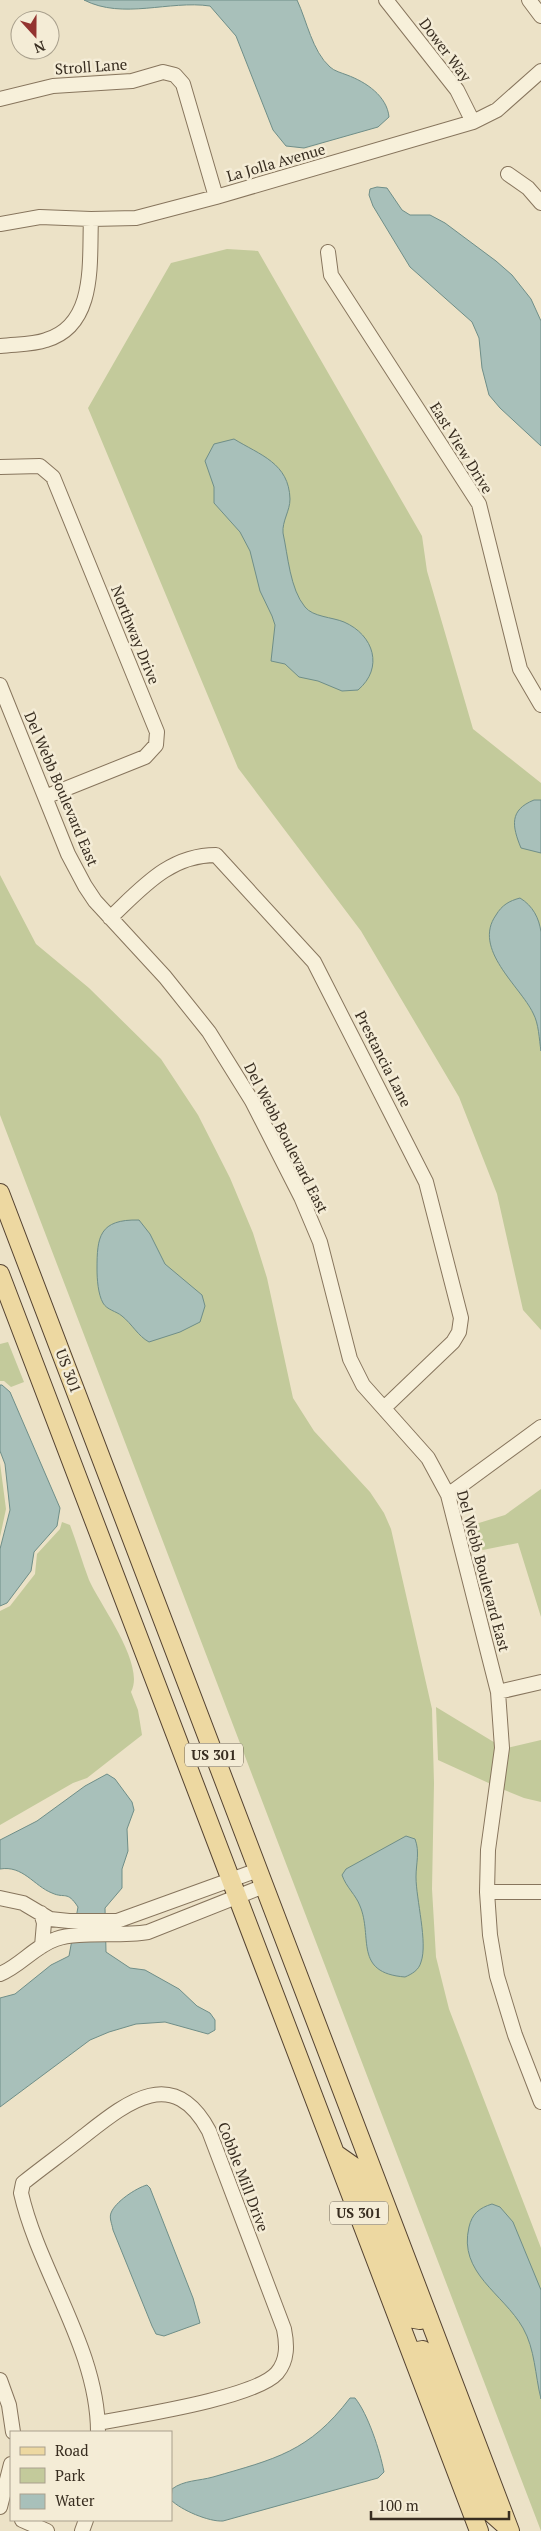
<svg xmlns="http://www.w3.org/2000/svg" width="541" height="2531" viewBox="0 0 541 2531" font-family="'PT Serif',serif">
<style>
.green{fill:#c3ca9b}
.water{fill:#a8c0ba;stroke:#6f8e88}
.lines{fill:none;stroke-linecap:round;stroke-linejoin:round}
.minor-casing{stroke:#87755d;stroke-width:16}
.major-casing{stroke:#554331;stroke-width:20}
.minor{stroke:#f7f0da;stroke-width:14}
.major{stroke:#edd8a1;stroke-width:18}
.labels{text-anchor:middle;stroke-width:5;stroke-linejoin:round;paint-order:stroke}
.shield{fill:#f4ecd6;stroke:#706657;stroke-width:1}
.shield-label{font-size:14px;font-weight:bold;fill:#382d20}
.street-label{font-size:15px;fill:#382d20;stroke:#f4ecd6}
</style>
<rect width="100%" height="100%" fill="#ece2c7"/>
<path class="green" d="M227,249l31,2 164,285 5,35 46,158 68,54v547l-18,-20 -26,-116 -38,-97 -98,-166 -123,-163 -150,-360 83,-145z
M0,875l36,69 53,44 72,71 37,56 32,63 23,55 14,45 26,120 21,33 56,61 14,21 7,16 41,180 2,74 -2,106 4,68 13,52 92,239v283l-541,-1416z
M8,1342l16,40 -13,5 -7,-6h-4v-37z
M0,1463l6,46 -6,28z
M541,1489v128l-23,-74 -45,9 -4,-26 36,-11z
M62,1522l8,3c7,18 12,37 19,55 11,25 57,85 42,112l7,18 4,25 -55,43 -14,5 -73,42v-214l10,-5 25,-32 2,-20 23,-25z
M436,1707l61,37 -4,41 -55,-25z
M541,1740v62l-17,-4 -22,-9 5,-41z"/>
<path class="water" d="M84,0h213c10,21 15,51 33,67 4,4 12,6 17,8 19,7 40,21 42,42l-11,10 -74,21 -18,-2 -13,-16 -37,-94 -26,-30c-41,-6 -87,14 -126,-6z
M377,187l10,1 15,22 8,5h20l15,8 51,38 16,14 19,24 10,22v125l-41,-38 -11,-13 -7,-27 -3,-30 -7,-16 -62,-55 -37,-61 -4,-11 1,-6z
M234,439c26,16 55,24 56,60 0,12 -8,22 -7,34 5,23 7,56 22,74 8,10 27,10 39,15 30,13 40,46 14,68l-16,1 -24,-10 -19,-4 -14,-13 -14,-3 4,-36 -3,-9 -12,-25 -10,-40 -10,-19 -26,-29v-16l-9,-26 9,-17z
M534,800h7v53l-20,-5c-9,-22 -12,-38 13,-48z
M520,898c13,8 19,20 21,34v119c-2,-12 -2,-27 -8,-38 -13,-27 -61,-64 -37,-98 6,-10 13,-14 24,-17z
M139,1220l11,14 15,30 37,31 3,11 -5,16 -20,10 -31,10c-11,-6 -17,-18 -27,-26 -6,-5 -15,-6 -19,-13 -5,-9 -6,-24 -6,-34 0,-32 2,-50 42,-49z
M0,1385h2l8,7 50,116 -3,18 -23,26 -3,19 -24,32 -7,3v-57l10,-39 -5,-46 -5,-13z
M107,1774l8,5 17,23 2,8 -7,19 1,22 -6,18v19l-17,20 1,44 24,16 15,2 34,19 18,17 13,7 5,7v10l-7,4 -43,-12 -29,2 -27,8 -19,8 -90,67v-109l15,-4 36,-29 18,-9 9,-49c-11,-17 -13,-8 -26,-14 -18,-7 -29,-28 -52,-24v-29l37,-19 48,-35z
M406,1836l9,3c5,13 1,24 1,38 0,22 12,66 5,85 -2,8 -9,12 -16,15 -52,-4 -32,-40 -45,-71 -4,-11 -14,-19 -18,-31l4,-6z
M147,2185l3,3 43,110 7,25 -36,13 -8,-2 -4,-8 -39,-96c-1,-6 -4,-12 -2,-17 4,-11 25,-25 36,-28z
M492,2204l8,3 13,15 28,68v109c-6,-24 -6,-50 -18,-71 -20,-35 -65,-55 -54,-101 3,-13 10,-19 23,-23z
M350,2398h5c13,16 25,53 29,74l-6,6 -155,43c-14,1 -42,-11 -52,-21l1,-11c12,-9 27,-8 41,-12 62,-18 96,-25 137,-79z"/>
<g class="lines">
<g class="minor-casing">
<path id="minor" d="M386,0l71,90 16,32
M529,0l12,16
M0,99l53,-13 79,-5 31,-9 12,3 8,9 33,113
M508,174l20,14 13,15
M0,224l40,-7 51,2 45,-1 80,-21 257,-75 24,-12 44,-39
M328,252l3,23 148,229 41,165 21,36
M0,346c15,-2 32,-1 46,-6 51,-15 43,-79 45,-121
M0,467l40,-1 13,11 104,255 -1,13 -11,12 -100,40
M0,685l68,169 17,32 10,15 70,76 44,55 43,69 49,96 19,45 30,117 13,26 65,73 20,37 50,197 4,56 -14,102 -1,42 3,43 7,41 18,59 26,67
M110,918c32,-30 59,-63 106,-63l98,107 112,220 35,136 -2,14 -6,10 -69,66
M448,1495l93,-68
M498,1692l43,-10
M487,1892h54
M0,1898l23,5 27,16 19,2h48l141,-51
M41,1913l3,10 -2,23
M0,1974c20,-8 35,-28 56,-35 23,-8 64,-2 92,-7l116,-46
M0,2380l9,25 4,27
M98,2432c0,-83 -59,-160 -77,-239l2,-10c20,-16 41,-31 61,-47 42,-33 89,-72 125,-5l75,198c3,15 4,31 -7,44 -22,25 -143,43 -179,50
M0,2507l11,-43
M22,2520l25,11
M82,2531l4,-11"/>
</g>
<g class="major-casing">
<path id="major" d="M0,1193l510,1338
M0,1274l479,1257
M336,2154l20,14 58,151 6,1 9,-2
M411,2352l12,-2 4,4 61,156 19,17"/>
</g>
<use href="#minor" class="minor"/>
<use href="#major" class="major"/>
</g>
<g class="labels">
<g class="shield">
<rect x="185" y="1743.5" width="58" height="23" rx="4"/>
<rect x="330" y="2201.5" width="58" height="23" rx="4"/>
</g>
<g class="shield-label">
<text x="214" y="1760">US 301</text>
<text x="359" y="2218">US 301</text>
</g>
<g class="street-label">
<text transform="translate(445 50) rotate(53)" y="5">Dower Way</text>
<text transform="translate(91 67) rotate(-4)" y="5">Stroll Lane</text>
<text transform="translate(276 163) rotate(-16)" y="5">La Jolla Avenue</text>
<text transform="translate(461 448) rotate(58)" y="5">East View Drive</text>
<text transform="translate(135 635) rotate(68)" y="5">Northway Drive</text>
<text transform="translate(61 789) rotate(67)" y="5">Del Webb Boulevard East</text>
<text transform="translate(383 1059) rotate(63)" y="5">Prestancia Lane</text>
<text transform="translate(286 1138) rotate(63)" y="5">Del Webb Boulevard East</text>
<text transform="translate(68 1371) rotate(69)" y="5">US 301</text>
<text transform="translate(483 1571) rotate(75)" y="5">Del Webb Boulevard East</text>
<text transform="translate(243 2177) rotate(69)" y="5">Cobble Mill Drive</text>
</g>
</g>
<rect x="10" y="2431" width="162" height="90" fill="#f4ecd6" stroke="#a9a08d"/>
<rect x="20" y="2447" width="25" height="8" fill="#edd8a1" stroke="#a9a08d"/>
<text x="55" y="2456" font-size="15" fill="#382d20">Road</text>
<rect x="20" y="2468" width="25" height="15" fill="#c3ca9b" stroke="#a9a08d"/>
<text x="55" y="2481" font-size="15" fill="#382d20">Park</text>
<rect x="20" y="2494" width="25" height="15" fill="#a8c0ba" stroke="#a9a08d"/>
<text x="55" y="2506" font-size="15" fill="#382d20">Water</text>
<g transform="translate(35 35) rotate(159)"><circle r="24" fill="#f4ecd6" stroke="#a9a08d"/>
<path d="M0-4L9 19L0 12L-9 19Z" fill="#933330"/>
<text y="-8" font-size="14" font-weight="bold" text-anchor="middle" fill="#382d20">N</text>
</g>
<path d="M371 2511v8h138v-8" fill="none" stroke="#382d20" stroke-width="2.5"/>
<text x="378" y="2511" font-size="15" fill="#382d20" stroke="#f4ecd6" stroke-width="4" paint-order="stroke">100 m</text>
</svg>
